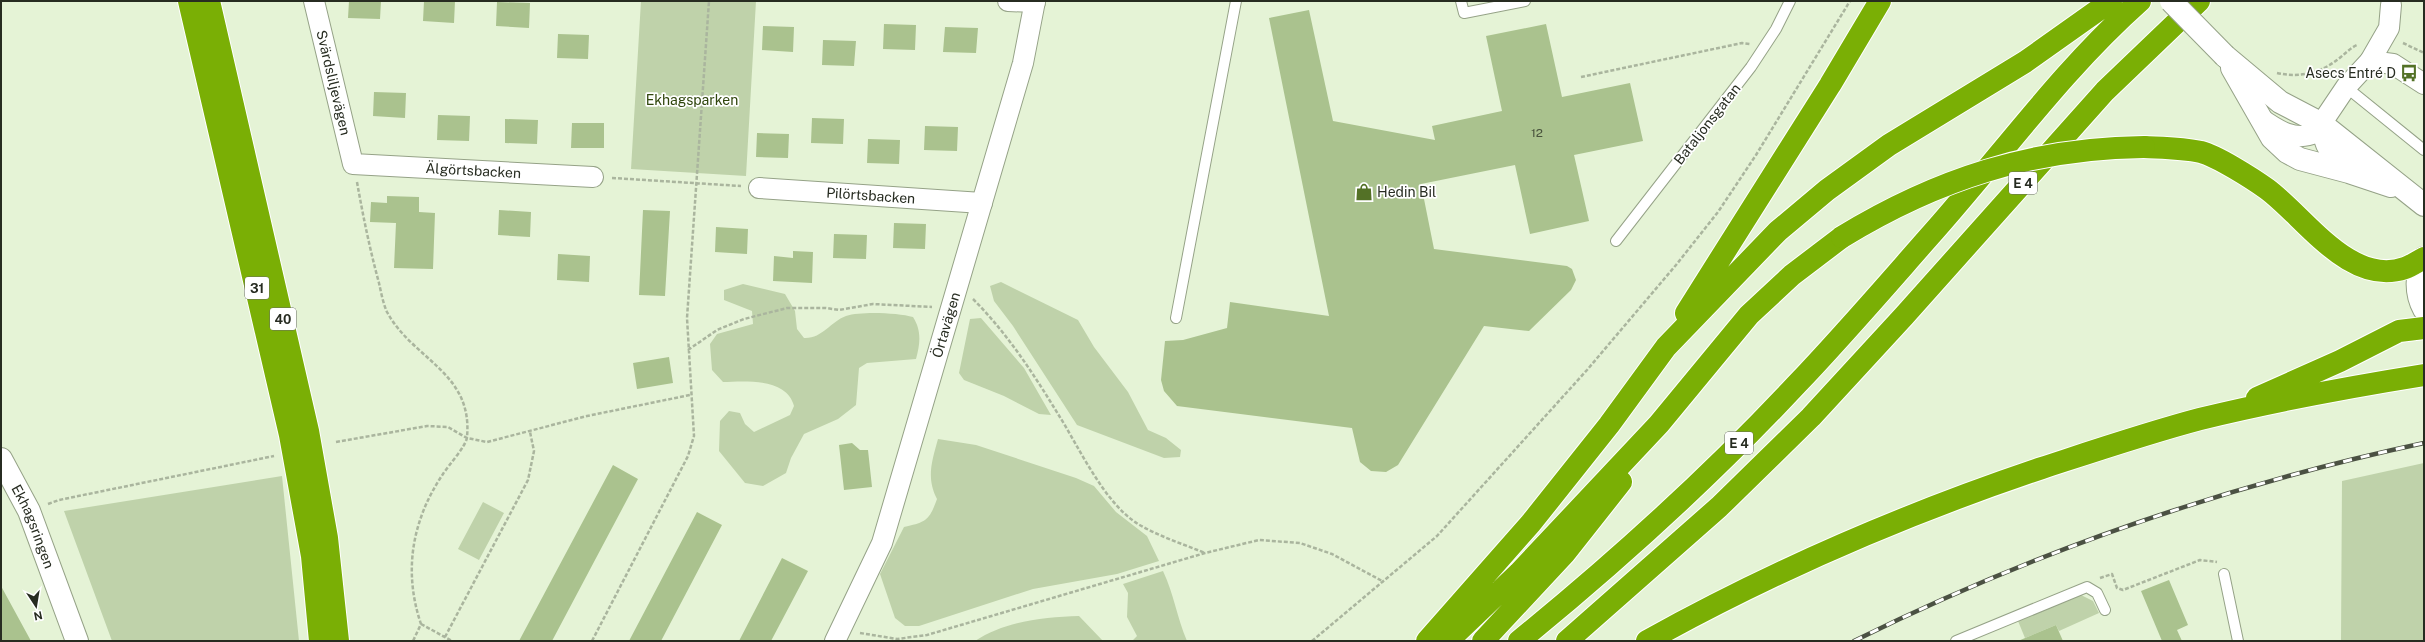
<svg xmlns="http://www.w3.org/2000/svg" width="2425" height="642" viewBox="0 0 2425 642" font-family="'Public Sans',sans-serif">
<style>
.green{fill:#bfd2aa}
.building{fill:#aac28e}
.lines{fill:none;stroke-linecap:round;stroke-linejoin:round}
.lane-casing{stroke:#95a287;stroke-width:12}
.street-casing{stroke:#95a287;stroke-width:22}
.secondary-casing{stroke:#95a287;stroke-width:24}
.highway-casing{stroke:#fff;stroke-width:24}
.path{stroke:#aab59e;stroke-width:2.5;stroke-dasharray:4 2;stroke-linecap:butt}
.lane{stroke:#fff;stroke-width:10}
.street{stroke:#fff;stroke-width:20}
.secondary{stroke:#fff;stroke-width:22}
.highway{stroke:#7aaf05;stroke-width:22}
.rail-casing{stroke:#4b5143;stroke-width:4.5}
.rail{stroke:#fff;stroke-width:3;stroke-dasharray:9;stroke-linecap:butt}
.secondary-bridge-casing{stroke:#95a287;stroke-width:24;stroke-linecap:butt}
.highway-bridge-casing{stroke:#fff;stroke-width:24;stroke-linecap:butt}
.secondary-bridge{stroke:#fff;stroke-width:22}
.highway-bridge{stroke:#7aaf05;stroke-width:22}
.labels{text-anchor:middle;stroke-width:3.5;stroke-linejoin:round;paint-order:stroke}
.number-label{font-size:12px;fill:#48523c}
.shield{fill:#fff;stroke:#686b64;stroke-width:1}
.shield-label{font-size:13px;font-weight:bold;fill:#272c21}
.poi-label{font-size:14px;fill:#272c21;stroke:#fff;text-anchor:end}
.street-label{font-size:14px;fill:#272c21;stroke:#fff}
.park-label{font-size:14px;fill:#30460d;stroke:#fff}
</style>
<rect width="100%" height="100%" fill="#e5f3d6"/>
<path class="green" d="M641,1h115l-10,175 -115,-7z
M1001,282l77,38 16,27 34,45 20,38 18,8 15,12 -1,7 -16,1 -87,-33 -64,-99 -19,-25 -4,-15z
M743,284l42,10 10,17 2,18 7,9c18,1 26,-16 42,-22 16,-5 52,-3 67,1 9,14 7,27 3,42l-49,4 -8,5 -3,37 -18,14 -34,15 -13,24 -5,15 -23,13 -18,-3 -26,-32 1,-30 9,-10 11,2 5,11 9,8 36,-17 4,-9c-7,-28 -48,-25 -71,-24l-11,-12 -2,-26 7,-10 36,-10 -1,-13 -28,-11v-10z
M981,318l43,50 27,47 -12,-1 -35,-18 -40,-16 -5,-7 11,-54z
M938,439l38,6 100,33 18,8 22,26 31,24 12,25 -42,13 -84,15 -114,37h-14l-10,-8 -15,-44 24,-47c22,-5 25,-6 33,-28 -11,-21 -5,-38 1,-60z
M2424,463v178h-83l1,-160z
M282,476l17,165h-187l-48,-130z
M483,502l21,11 -25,47 -21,-11z
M1163,571c11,23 14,47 24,70h-55l5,-5 -10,-19 1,-24 -5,-9z
M2081,595l12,6 6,12 -40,18 -3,-6 -31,13 -7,-17 28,-15z
M1079,616l24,25h-128c30,-20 69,-24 104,-25z"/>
<path class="building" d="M349,1h32l-1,18 -32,-1z
M424,1h31l-1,22 -31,-2z
M497,2l33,1 -1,25 -33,-2z
M1309,10l24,111 102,19 -3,-14 70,-15 -16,-75 60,-12 16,73 68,-14 13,58 -69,14 15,66 -59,13 -15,-69 -94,19 13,65 133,17 5,3 4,11 -5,10 -42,41 -45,-5 -86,139 -12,7 -15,-1 -11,-9 -8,-34 -175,-22 -13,-15 -3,-11 4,-39 18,-1 44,-12 3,-26 99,14 -60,-298z
M884,24l32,1 -1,25 -32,-1z
M763,26l31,1 -1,25 -31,-2z
M945,27l33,1 -2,25 -33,-1z
M558,34l31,1 -1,24 -31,-1z
M823,40l33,1 -2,25 -32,-1z
M374,92l32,1 -1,25 -32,-2z
M438,115l32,1 -1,25 -32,-1z
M812,118l32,1 -1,25 -32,-1z
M505,119l33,1 -1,24 -32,-1z
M572,123h32v25h-33z
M925,126l33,1 -1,24 -33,-1z
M757,133l32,1 -1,24 -32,-1z
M868,139l32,1 -1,24 -32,-1z
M387,196l32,1v15l16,1 -2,56 -39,-1 2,-45 -26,-1 1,-20 16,1z
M499,210l32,2 -1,25 -32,-2z
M643,210l27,1 -5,85 -26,-1z
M894,223l32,1 -1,25 -32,-1z
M716,227l32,2 -1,25 -32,-2z
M834,234l33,1 -1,24 -33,-1z
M793,251l20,1 -1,31 -39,-2 1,-25 19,2z
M558,254l32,2 -1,26 -32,-2z
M669,357l4,26 -36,6 -4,-26z
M852,443l8,7h8l4,37 -28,3 -5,-45z
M613,465l25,14 -86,162h-33z
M697,512l25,13 -61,116h-32z
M782,558l26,13 -37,70h-32z
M2169,580l19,45 -11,5 5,11h-20l-21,-50z
M1,586l30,55h-30z
M2056,625l7,16h-45z"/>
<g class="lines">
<g class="lane-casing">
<path id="lane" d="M1461,1l3,12 61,-12
M2346,87l78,63
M1616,241l135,-174 25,-38 14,-28
M1176,318l60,-317
M2224,574l14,67
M1956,641l131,-54 10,6 8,17"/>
</g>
<g class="street-casing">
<g id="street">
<path id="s1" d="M314,1l39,163 240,13"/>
<path d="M1008,1l27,1"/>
<path d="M2370,61l23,3 31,20"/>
<path d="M2260,118c17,12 35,24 55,15l31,-46 24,-26 19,-33 2,-23"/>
<path d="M2322,124c0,23 11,33 27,48"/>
<path id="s2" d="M759,188l223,15"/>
<path id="s3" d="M835,641l47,-98 141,-480 12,-62"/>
</g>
</g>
<g class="secondary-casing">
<g id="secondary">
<path d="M2225,56l55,46 42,22 102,81"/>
<path d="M2232,68l40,70 15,14 13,7 49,13 42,14"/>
<path d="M2424,258c-8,16 -9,35 0,51"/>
<path id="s4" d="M1,459l28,52 48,130"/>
</g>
</g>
<g class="highway-casing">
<path id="highway" d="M189,1l101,434 22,121 8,85
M209,1l99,430 19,107 11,103
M2144,147c19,1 38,1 57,5 16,4 52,27 66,37 38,28 83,98 138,79 6,-2 13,-7 19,-10
M1686,313l144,-228 50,-84
M2257,398l83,-37 59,-30 25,-3
M1427,641l104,-118 78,-98 57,-78 112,-116 49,-41 62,-45 136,-83 86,-61
M1448,641l71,-68 140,-149 90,-109 43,-40 50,-38
M1483,641l82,-88 56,-71
M1519,641c97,-79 191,-164 277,-256 45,-47 88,-97 132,-147 71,-79 132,-166 212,-237
M1567,641l152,-134 92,-90 93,-101 201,-225 94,-90
M1647,641c126,-70 258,-127 395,-173 52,-17 105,-35 158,-49 74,-18 149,-32 224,-44"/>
</g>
<path class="path" d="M2403,43l21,10
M2277,73c22,5 43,0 60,-13 7,-5 13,-12 20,-15
M1581,77l161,-34 8,1
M612,178l129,8
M357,182c6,34 13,68 22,101 2,9 4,20 8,29 26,48 86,60 80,125 0,8 -19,29 -24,37 -31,46 -40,97 -22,150l-8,17
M973,299c34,34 60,74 85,115 21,33 46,89 80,110 20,12 45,20 67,29
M688,350l29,-20 27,-11 43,-11h39l13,2 34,-6 59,3
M336,442l91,-16 21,1 19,11 20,4 100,-26 103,-21
M48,504l11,-4 215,-44
M2100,578l12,-4 5,14 6,2 77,-30 17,2
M421,624l31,17
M860,633l37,6 30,-4 278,-82 54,-13 41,3 32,11 52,28
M445,637l83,-157 6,-29 -4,-19
M592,641l96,-185 6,-20 -7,-118 22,-317
M1312,641l125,-105 150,-166 89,-105 42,-53 38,-57 94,-154"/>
<use href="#lane" class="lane"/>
<use href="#street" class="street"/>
<use href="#secondary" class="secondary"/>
<use href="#highway" class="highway"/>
<g class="rail-casing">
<path id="rail" d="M1854,641c180,-89 373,-156 570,-198"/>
</g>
<use href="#rail" class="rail"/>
<g class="secondary-bridge-casing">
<path id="secondary-bridge" d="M2171,1l54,55"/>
</g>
<g class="highway-bridge-casing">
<path id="highway-bridge" d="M1842,237c95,-58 191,-89 302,-90"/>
</g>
<use href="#secondary-bridge" class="secondary-bridge"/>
<use href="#highway-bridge" class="highway-bridge"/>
</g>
<defs>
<g id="bus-bare" transform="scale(1.38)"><path d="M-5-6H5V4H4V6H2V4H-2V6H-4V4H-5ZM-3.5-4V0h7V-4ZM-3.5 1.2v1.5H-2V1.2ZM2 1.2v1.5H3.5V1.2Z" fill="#537126" stroke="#fff" stroke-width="2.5" paint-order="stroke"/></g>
<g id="shop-bare" transform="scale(1.38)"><path d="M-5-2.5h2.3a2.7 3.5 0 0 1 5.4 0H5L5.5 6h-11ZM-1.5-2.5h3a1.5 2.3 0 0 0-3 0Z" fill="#537126" stroke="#fff" stroke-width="2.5" paint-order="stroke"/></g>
</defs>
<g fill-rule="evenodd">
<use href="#bus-bare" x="2409" y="73"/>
<use href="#shop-bare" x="1364" y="192"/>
</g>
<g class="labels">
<g class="number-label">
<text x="1537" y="137">12</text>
</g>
<g class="shield">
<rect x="2009" y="172" width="28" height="22" rx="3"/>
<rect x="245" y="277" width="24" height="22" rx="3"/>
<rect x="270" y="308" width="26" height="22" rx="3"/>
<rect x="1725" y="432" width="28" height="22" rx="3"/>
</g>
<g class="shield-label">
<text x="2023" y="188">E 4</text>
<text x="257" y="293">31</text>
<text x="283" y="324">40</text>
<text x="1739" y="448">E 4</text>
</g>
<g class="poi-label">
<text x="2396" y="78">Asecs Entré D</text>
<text x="1377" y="197" text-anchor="start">Hedin Bil</text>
</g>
<g class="street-label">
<text dy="5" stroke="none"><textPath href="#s1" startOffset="84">Svärdsliljevägen</textPath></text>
<text transform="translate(1707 124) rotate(-52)" y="5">Bataljonsgatan</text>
<text dy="5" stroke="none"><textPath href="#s1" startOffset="288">Älgörtsbacken</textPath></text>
<text dy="5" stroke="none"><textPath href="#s2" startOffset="112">Pilörtsbacken</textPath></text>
<text dy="5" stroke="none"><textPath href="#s3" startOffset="336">Örtavägen</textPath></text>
<text dy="5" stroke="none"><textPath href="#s4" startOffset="75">Ekhagsringen</textPath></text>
</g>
<g class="park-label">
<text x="692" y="105">Ekhagsparken</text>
</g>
</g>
<rect width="2425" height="642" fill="none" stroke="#272c21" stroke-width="4"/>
<g transform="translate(36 606) rotate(168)" stroke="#ffffff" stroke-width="3" paint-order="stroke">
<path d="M0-3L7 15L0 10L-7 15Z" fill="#272c21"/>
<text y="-6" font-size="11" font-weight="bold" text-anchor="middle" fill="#272c21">N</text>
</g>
</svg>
